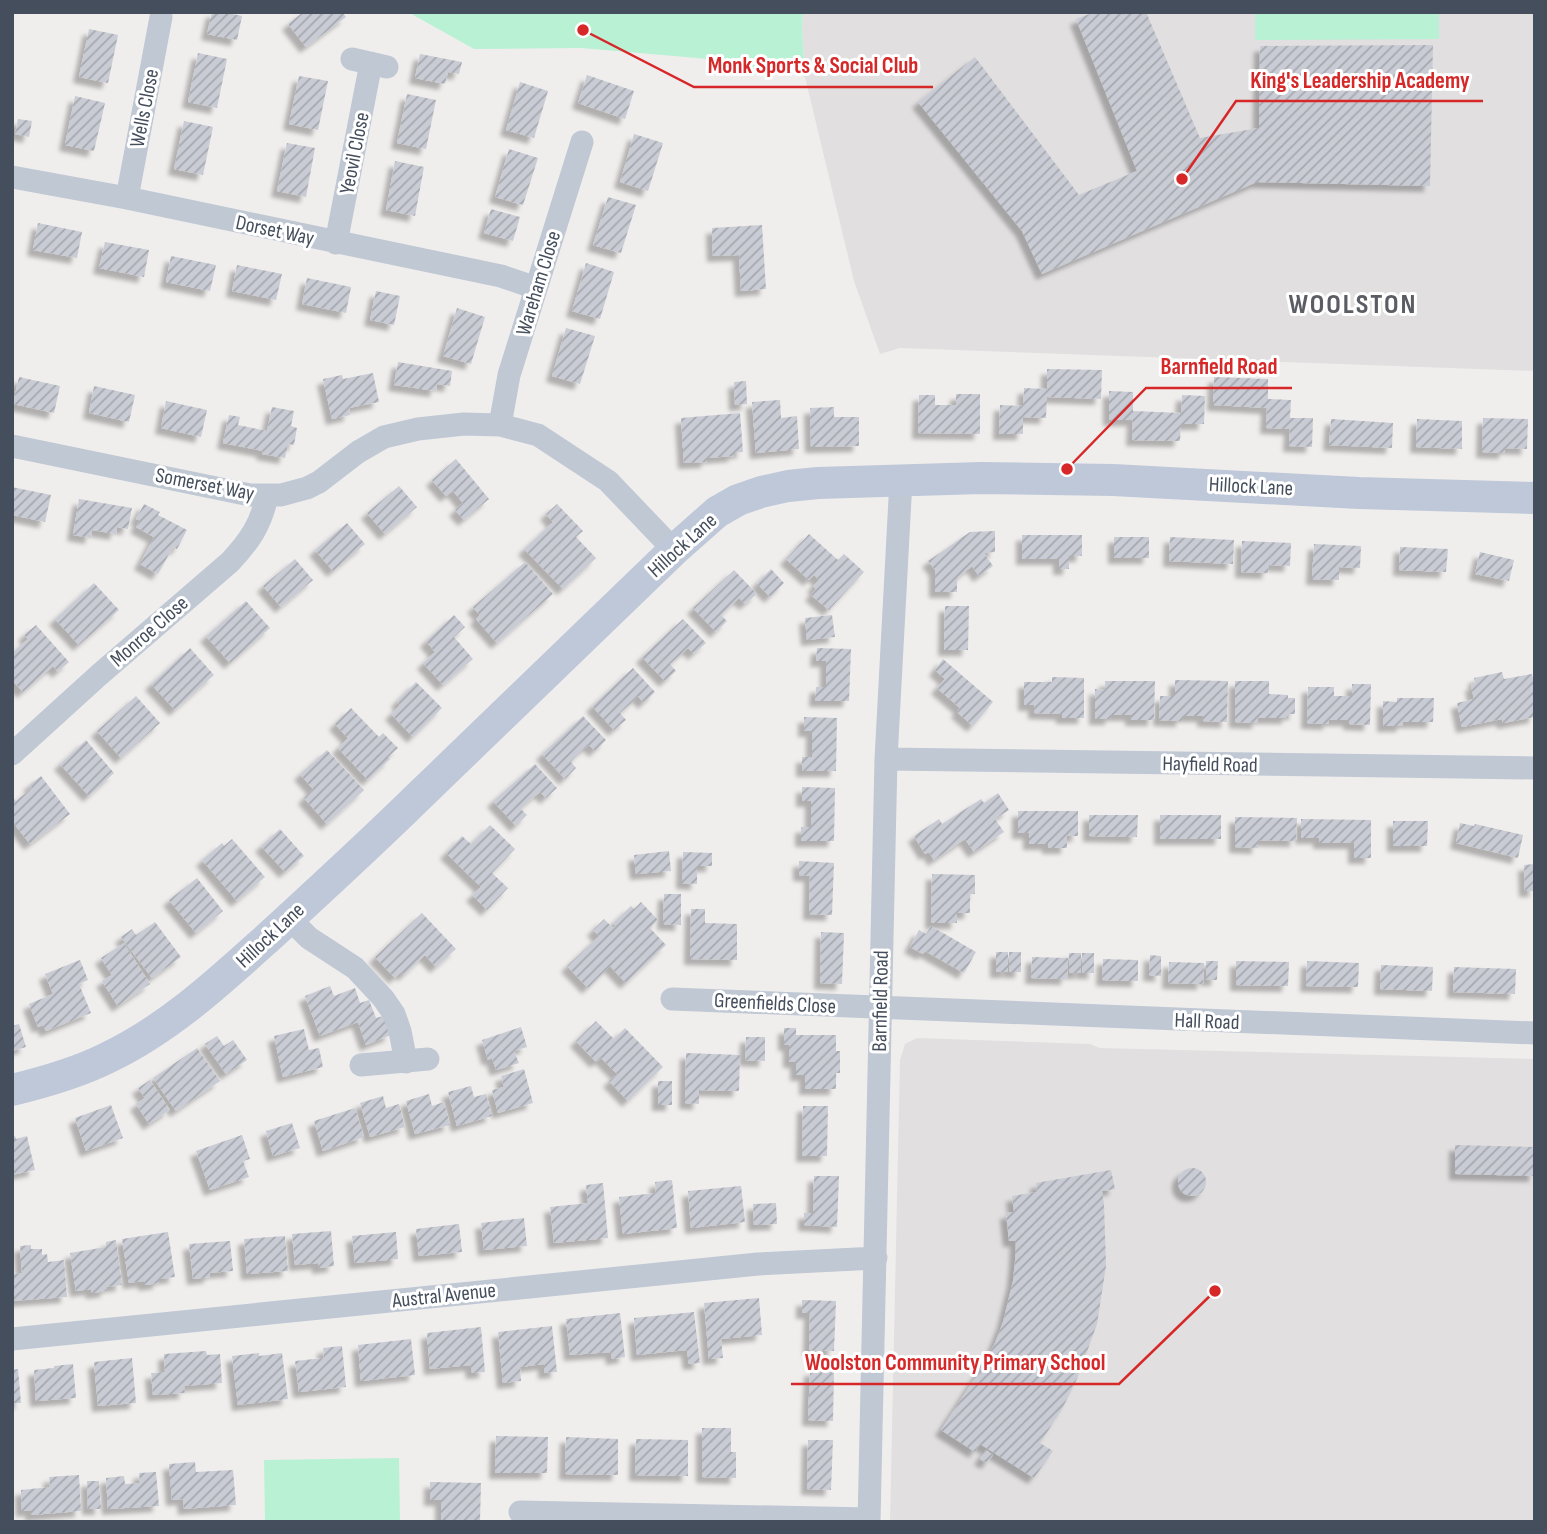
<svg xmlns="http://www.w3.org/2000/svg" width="1547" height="1534" viewBox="0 0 1547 1534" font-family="'Sofia Sans Condensed',sans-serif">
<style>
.education{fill:#e1dfdf}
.park{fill:#b9f1d5}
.building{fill:url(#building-hatch);filter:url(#shadow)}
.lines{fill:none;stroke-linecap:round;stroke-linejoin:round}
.street{stroke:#c0c8d4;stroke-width:23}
.secondary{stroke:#bfc8d8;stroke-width:32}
.labels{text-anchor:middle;stroke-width:6;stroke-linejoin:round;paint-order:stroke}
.street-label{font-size:21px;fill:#454e5c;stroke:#fff}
.district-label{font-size:28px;font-weight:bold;letter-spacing:2px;fill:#5a5d63;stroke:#fff}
.leader{fill:none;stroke:#d62828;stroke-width:2.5}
.callout-dot{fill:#d62828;stroke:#fff;stroke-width:2.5}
.callout-label{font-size:23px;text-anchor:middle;font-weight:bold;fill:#d62828;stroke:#fff;stroke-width:6;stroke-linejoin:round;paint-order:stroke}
</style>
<defs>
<pattern id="building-hatch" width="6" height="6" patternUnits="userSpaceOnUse" patternTransform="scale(1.75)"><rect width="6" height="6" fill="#c9ccd4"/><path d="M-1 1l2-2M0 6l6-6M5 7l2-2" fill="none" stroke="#a5a8af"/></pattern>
<filter id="shadow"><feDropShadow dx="-6" dy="6" stdDeviation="2" flood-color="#0004"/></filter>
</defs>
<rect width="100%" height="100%" fill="#f0eeed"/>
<path class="education" d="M803,12h732v359l-635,-23 -20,6 -26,-73 -49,-204 -3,-49z
M917,1038l173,6 10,4 435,11v463h-645l10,-462 5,-16z"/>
<path class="park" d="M408,12h395l-1,16 3,49 -7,-4 -53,2 -25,-15 -139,-12 -107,1z
M1255,12h184v27l-184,1z
M399,1458l1,64h-135l-1,-62z"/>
<path class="building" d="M212,12h11l19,4 -5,24 -30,-6z
M303,12h39l4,5 -40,30 -18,-23z
M1095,12h51l54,126 59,-10 1,-82 173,-1 -3,141 -173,-4 -215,92 -20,-43 -104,-129 57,-45 104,138 58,-24 -61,-152z
M89,29l29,6 -10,48 -29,-6z
M198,53l29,6 -10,49 -29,-6z
M420,54l42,8 -3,12 -11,-2 -3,12 -30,-6z
M587,75l47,16 -9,28 -47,-16z
M299,76l29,5 -10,49 -29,-6z
M520,82l28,9 -14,47 -28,-8z
M407,94l29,6 -10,49 -29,-6z
M75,96l30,7 -11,48 -29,-6z
M18,119l14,2 -3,16 -14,-3z
M184,121l29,6 -10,48 -29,-6z
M634,134l29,9 -15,48 -28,-9z
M287,143l28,5 -9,49 -29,-6z
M509,149l29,9 -15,47 -28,-8z
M395,161l29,6 -9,49 -29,-6z
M608,197l28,8 -15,48 -28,-8z
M491,209l29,8 -7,24 -29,-8z
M38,223l44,9 -5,26 -44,-8z
M762,225l4,64 -25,2 -2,-36 -26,1 -1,-28z
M105,242l44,8 -5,27 -45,-9z
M171,256l45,9 -6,26 -44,-9z
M586,263l28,9 -14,47 -28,-8z
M237,265l45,9 -6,26 -44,-9z
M307,278l44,9 -5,26 -44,-9z
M376,291l24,5 -6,29 -24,-5z
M457,308l28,9 -14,47 -28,-8z
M566,328l29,8 -15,48 -28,-8z
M398,362l54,9 -2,15 -13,-2 -1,7 -42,-6z
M1047,369l55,1 -1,29 -54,-2 -1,21 -23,-1v17h-24l1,-29 23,1 1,-18 23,1z
M373,373l6,29 -30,6 1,7 -18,4 -9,-40 19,-4 1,4z
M19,377l41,9 -6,27 -41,-9z
M1214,377l54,2v20l23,1 -1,18h23l-1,29 -23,-1 1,-17 -24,-1 1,-20 -54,-3z
M746,381l1,23 -12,1 -1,-23z
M94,386l41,9 -6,27 -40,-9z
M1109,391l24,1v19l48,2 1,-18 23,1 -1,28h-23l-1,17 -48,-1 1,-20h-24z
M956,394h24v40l-62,-1 1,-38h16v10h21z
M780,400l1,18 16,-2 2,33 -43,4 -4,-51z
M166,401l41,9 -6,27 -40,-9z
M272,407l22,4 -3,15 6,2 -3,17 -6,-1 -3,14 -23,-4 1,-3 -40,-8 6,-28 11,2 -2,8 29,6z
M834,407v10h25v29l-48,1 -1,-39z
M740,413l3,39 -9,1v3l-27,2v4l-23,1 -3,-45z
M1483,418l45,1 -1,30 -22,-1v5l-23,-1z
M1331,419l62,4 -1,25 -63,-3z
M1417,419l45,2v28l-46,-2z
M456,459l33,40 -25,21 -9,-10 8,-7 -10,-12 -7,5 -14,-16z
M399,486l18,21 -32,27 -18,-21z
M12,487l39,8 -6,27 -33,-7z
M79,499l53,9 -4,21 -11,-2 -1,7 -24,-4 -1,8 -18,-3z
M144,504l16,8 -2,3 29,15 -10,19 -4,-2 -15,27 -18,-10 14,-27 -18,-10 4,-7 -4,-1z
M557,504l26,27 -7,6 20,21 -33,31 -39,-40 29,-27 -7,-8z
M347,523l18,21 -32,27 -18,-21z
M995,531v21l-11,1 9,13 -14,10 -7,-10 -15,12v14h-22v-22l-7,-9 42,-29z
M809,534l29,26 6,-6 20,18 -35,38 -18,-15 5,-6 -3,-3 6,-6 -5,-5 -5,5 -23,-21z
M1022,535h60v21h-13v13h-10v-10h-37z
M1114,537h35v21h-35z
M1170,537l64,3 -1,24 -64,-3z
M1242,541l49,2 -1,23 -21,-1 -1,8 -27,-1z
M1314,544l47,2 -1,22 -21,-1v13l-27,-1z
M1400,547l48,2 -2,23 -47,-2z
M1480,552l34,8 -5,21 -34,-7z
M295,559l18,21 -32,27 -18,-21z
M525,562l28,32 -56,49 -21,-24 4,-4 -7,-8z
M771,569l13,14 -14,14 -13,-14z
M734,570l23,24 -12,10 -6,-6 -18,17 6,6 -11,11 -23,-24z
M94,583l25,27 -40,35 -24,-26z
M246,601l24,27 -40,35 -24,-27z
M945,606h24l-1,44h-24z
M454,615l11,12 -11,10 19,22 -30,26 -20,-22 12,-11 -9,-11z
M832,615l3,22 -28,3 -2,-22z
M683,619l23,24 -12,11 -6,-6 -18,16 6,7 -11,10 -23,-24z
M36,625l33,37 -11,10 -5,-6 -30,26 -11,-12v-27l16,-14 -4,-4z
M190,648l24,27 -39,35 -24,-26z
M817,648l34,1 -2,52h-34l1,-14h10v-26h-10z
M943,659l50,43 -20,24 -16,-14 3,-4 -23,-20 8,-9 -10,-9z
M633,668l22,24 -11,11 -6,-7 -9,9 -9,8 6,7 -12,10 -22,-24z
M1502,672l2,7 28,-5 3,14v29l-32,6 -1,-4 -40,8 -5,-24 17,-4 -3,-14 4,-1 -1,-6z
M1052,677l32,1v40h-22v-4l-28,-1v-8h-10v-23h28z
M1175,680l53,1 -1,41 -24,-1v-5h-21v5l-23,-1 1,-24h15z
M1105,681h50l-1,39h-23v-5h-20v4h-16v-30l10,1z
M1235,681h34v13l19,1v3h7v16h-7v4h-30v5l-23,-1z
M416,682l26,26 -29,29 -22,-23 9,-9 -3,-4z
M1352,684h19l-1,41 -21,-1v-4h-20v4l-22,-1 1,-36h26v9h18z
M136,696l24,27 -39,35 -24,-27z
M1397,698h37l-1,24h-30l-1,4h-19v-25l14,1z
M351,708l28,29 4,-4 15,15 -10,9 2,2 -22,21 -30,-32 10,-10 -13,-14z
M583,716l23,24 -11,11 -6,-6 -10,8 -8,9 5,6 -11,11 -23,-25z
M804,717l33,1 -1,53h-34v-14h10v-26h-8z
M86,740l28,33 -25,23 -29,-32z
M327,750l37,40 -37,34 -23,-26 9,-9 -13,-15z
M535,764l22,24 -11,10 -6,-6 -10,8 -9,9 6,6 -11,11 -23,-25z
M41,776l29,38 -40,30 -18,-23v-25l4,5 16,-13 -3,-3z
M802,787l33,1 -1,53h-33v-14h10v-26h-9z
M998,793l11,17 -14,9 9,13 -30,20 -9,-13 -31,21 -5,-8 -4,2 -11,-18 25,-17 3,5 39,-25 3,4z
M1018,811h60v25h-11v12h-19v-4h-19v-11h-11z
M1089,815h49l-1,22 -48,-1z
M1160,815h61v24h-61z
M1235,817l62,1 -1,23 -38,-1v8l-23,-1z
M1301,819l70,1v38h-17v-15h-35v-5h-18z
M1393,821h35l-1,25h-34z
M1460,823l14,3 1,-2 48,11 -5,23 -62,-15z
M490,825l25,24 -23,24 16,15 -21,22 -15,-15 9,-8 -35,-34 16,-17 9,8z
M280,829l24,27 -19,16 -24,-26z
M232,839l33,38 -28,24 -35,-41 20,-17 2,3z
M669,851l2,20 -35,3 -2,-19z
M683,852l29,1v13h-15v18l-15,-1z
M799,861l35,2 -2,52 -23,-1 1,-38 -11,-1z
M1535,864v27h-10l-1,-26z
M932,874l43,1v19h-5v19h-13v10h-26z
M197,878l26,33 -27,22 -27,-33z
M664,894h17v31l-18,-1z
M641,902l17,18 -8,8 16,17 -40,38 -16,-17 -22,22 -21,-22 32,-30 -6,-6 11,-11 9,9 3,-2 -3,-3 18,-17 3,3z
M691,909h14v14l32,1v36l-47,-1z
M422,913l34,36 -20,18 -11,-12 -21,20 -3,-3 -6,6 -20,-21z
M155,922l26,35 -29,21 -31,-41 11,-8 4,6z
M931,926l45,26 -12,21 -39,-22 -2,3 -13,-7 9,-17 7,4z
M821,932l23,1 -2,51 -22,-1z
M124,943l26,41 -32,22 -16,-25 10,-6 -11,-17z
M996,952h12v20h-12z
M1009,952h12v20h-12z
M1069,953h12v20h-12z
M1082,953h12v20h-12z
M1150,955l11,1v20l-12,-1z
M1032,957l36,1 -1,21 -36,-1z
M1103,959l35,1v21l-36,-1z
M80,960l8,20 -9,4 12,29 -45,18 -3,-6 -5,2 -9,-23 24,-10 -8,-20z
M1206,961h12l-1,19h-11z
M1236,961l53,1 -1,24 -52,-1z
M1307,961l52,2 -1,24 -52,-1z
M1169,962l35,1 -1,21 -35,-1z
M1381,965l52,2 -1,24 -52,-2z
M1454,967l62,2 -1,25 -62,-2z
M330,986l4,10 21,-8 5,15 9,-3 7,18 7,-2 8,19 -25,10 -8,-23 -38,14 -15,-40z
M596,1021l18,18 11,-11 38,39 -35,34 -19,-20 8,-7 -16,-16 -5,4 -20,-21z
M19,1024l7,23 -14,4v-25z
M521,1027l6,20 -13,4 5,12 -23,7 -4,-12 -4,2 -6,-20z
M784,1028h12v7h40v16h4v22h-4v16h-31v-14h-9v-13h-7v-17h-5z
M304,1029l5,21 10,-2 4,19 -40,10 -9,-41z
M217,1036l7,10 9,-6 14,20 -21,14 -21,-30z
M746,1037h19v24l-20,-1z
M197,1048l23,33 -44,30 -23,-33z
M686,1053l54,2 -1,36 -40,-1v14l-14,-1z
M524,1069l9,34 -35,10 -6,-23 12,-3 -3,-11z
M150,1080l20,30 -21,14 -13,-20 9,-6 -7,-10z
M658,1081h14v24h-14z
M471,1086l3,11 12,-3 6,22 -35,10 -9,-34z
M429,1094l3,12 12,-4 6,23 -35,9 -9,-33z
M383,1096l3,12 13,-4 6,23 -35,10 -10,-34z
M111,1105l12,33 -37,13 -11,-33z
M803,1106h25l-1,50h-25z
M355,1108l9,29 -41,14 -9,-30z
M292,1123l8,25 -27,8 -7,-25z
M242,1135l8,24 -7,2 6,16 -39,13 -14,-39z
M15,1136l1,3 11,-3 8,34 -23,5v-38z
M1455,1145l80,2v29l-80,-2z
M1178 1182a14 14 0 1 1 28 0a14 14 0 1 1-28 0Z
M1111,1170l4,19 -13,2 2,13 2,62 -9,58 -20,55 -15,30 -22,34 13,8 -19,27 -54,-34 -5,8 -34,-22 41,-63 13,-24 8,-21 10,-41 2,-20 1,-20h-7l-3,-28 8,-1 -2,-16 25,-4 -1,-9z
M814,1176h25l-2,51 -33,-2v-12h9z
M672,1180l5,48 -54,6 -4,-37 37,-4 -1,-11z
M603,1183l5,55 -54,5 -4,-36 38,-4 -2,-18z
M741,1186l4,36 -54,6 -3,-37z
M776,1203l1,21 -23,1 -1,-21z
M524,1218l3,28 -43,4 -3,-27z
M459,1224l3,28 -43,4 -3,-27z
M331,1231l3,35 -16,2v-5l-23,2 -3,-31z
M168,1232l7,45 -16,2v4l-15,2v-4l-15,2 -7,-44z
M396,1232l2,27 -43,4 -3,-27z
M285,1236l3,35 -41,3 -3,-35z
M116,1240l6,45 -16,2 1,4 -15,2 -1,-4 -15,2 -6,-38 36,-6v-5z
M230,1241l3,30 -23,2v4l-17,2 -4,-35z
M31,1245v4h11v6l5,-1 1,8 16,-2 3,37 -55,4v-27l10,-1 -2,-27z
M759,1298l3,37 -41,4 2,19 -14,1 -5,-56z
M802,1300l34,1 -2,50 -25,-1 1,-37h-8z
M694,1312l6,51 -11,1 -2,-14 -50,5 -3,-37z
M620,1313l5,44 -13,2 -1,-7 -41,3 -4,-36z
M552,1326l5,46 -13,1v-9l-24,3 1,14 -18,2 -5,-51z
M481,1327l4,45 -13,1 -1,-8 -41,4 -3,-36z
M411,1339l4,36 -54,6 -3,-36z
M342,1346l4,41 -47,5 -4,-31 29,-3 -1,-10z
M206,1351l1,4 13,-1 2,29 -38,3 1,7 -32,2 -2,-22 14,-1 -1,-18z
M259,1353v3l23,-3 6,46 -50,6 -6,-49z
M132,1358l4,45 -38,3 -4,-44z
M73,1364l3,34 -40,3 -2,-31 20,-2v-2z
M18,1369l3,34h-9v-33z
M810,1370l24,1 -1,50 -25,-1z
M702,1428h29v24h5v26l-34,-1z
M496,1436l52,1 -1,36h-52z
M566,1437l52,2v36l-53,-1z
M636,1439l52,1v36l-53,-1z
M808,1440h25l-2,50 -24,-1z
M986,1450l7,5 -6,8 -7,-4z
M195,1462l1,10 37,-2 3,35 -52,4 -1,-10 -11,1 -3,-36z
M156,1472l3,34 -51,3 -2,-31 18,-2 1,8 15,-1 -1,-10z
M79,1475l2,36 -50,4v-5l-9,1 -1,-21 29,-3 -1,-10z
M87,1481h12l2,28h-13z
M430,1482l51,1 -1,39h-39v-22h-11z"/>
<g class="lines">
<path class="street" d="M352,59l35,8
M12,177l115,21 374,78 35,12
M127,198l34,-181
M336,243l35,-180
M500,425l9,-50 73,-233
M12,446l238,49h31l26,-7 12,-6 39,-30 26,-15 34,-8 46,-5 36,1 38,10 70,46 66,69
M12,754l87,-79 131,-113c20,-21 31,-38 37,-66
M886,759l649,9
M289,918l20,20 46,30 28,30 11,16 6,17 6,31
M672,999l863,34
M361,1065l67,-6
M12,1339l746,-75 118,-6
M520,1512l349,7
M869,1522l17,-763 15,-279"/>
<path class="secondary" d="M12,1090c33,-8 65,-17 95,-32 63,-30 114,-78 165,-124 48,-44 96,-88 143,-134 86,-83 173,-166 259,-250l43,-38 21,-12 23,-8 27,-6 30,-3 163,-5 132,2 246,13 176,5"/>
</g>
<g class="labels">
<g class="street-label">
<text transform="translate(144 108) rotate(-79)" y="7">Wells Close</text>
<text transform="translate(354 153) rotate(-79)" y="7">Yeovil Close</text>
<text transform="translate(275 230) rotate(12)" y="7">Dorset Way</text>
<text transform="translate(538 283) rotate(-73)" y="7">Wareham Close</text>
<text transform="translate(205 484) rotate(11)" y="7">Somerset Way</text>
<text transform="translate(1251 486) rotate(3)" y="7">Hillock Lane</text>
<text transform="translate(682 545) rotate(-42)" y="7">Hillock Lane</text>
<text transform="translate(149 631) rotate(-41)" y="7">Monroe Close</text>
<text transform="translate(1210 764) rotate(1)" y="7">Hayfield Road</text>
<text transform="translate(270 935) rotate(-43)" y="7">Hillock Lane</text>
<text transform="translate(880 1001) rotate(-89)" y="7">Barnfield Road</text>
<text transform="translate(775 1003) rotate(3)" y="7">Greenfields Close</text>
<text transform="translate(1207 1021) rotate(2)" y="7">Hall Road</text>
<text transform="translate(444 1295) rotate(-6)" y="7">Austral Avenue</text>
</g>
<g class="district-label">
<text x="1353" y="313">WOOLSTON</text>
</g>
</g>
<path class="leader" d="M583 30L694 87H933M1182 179L1236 101H1483M1067 469L1146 388H1292M1215 1291L1119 1384H791"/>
<g class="callout-dot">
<circle cx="583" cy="30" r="7"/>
<circle cx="1182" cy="179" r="7"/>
<circle cx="1067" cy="469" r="7"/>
<circle cx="1215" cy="1291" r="7"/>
</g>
<g class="callout-label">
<text x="813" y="73">Monk Sports &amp; Social Club</text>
<text x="1360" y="88">King's Leadership Academy</text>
<text x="1219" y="374">Barnfield Road</text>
<text x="955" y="1370">Woolston Community Primary School</text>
</g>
<rect width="1547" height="1534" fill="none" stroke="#454e5c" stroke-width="28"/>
</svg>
